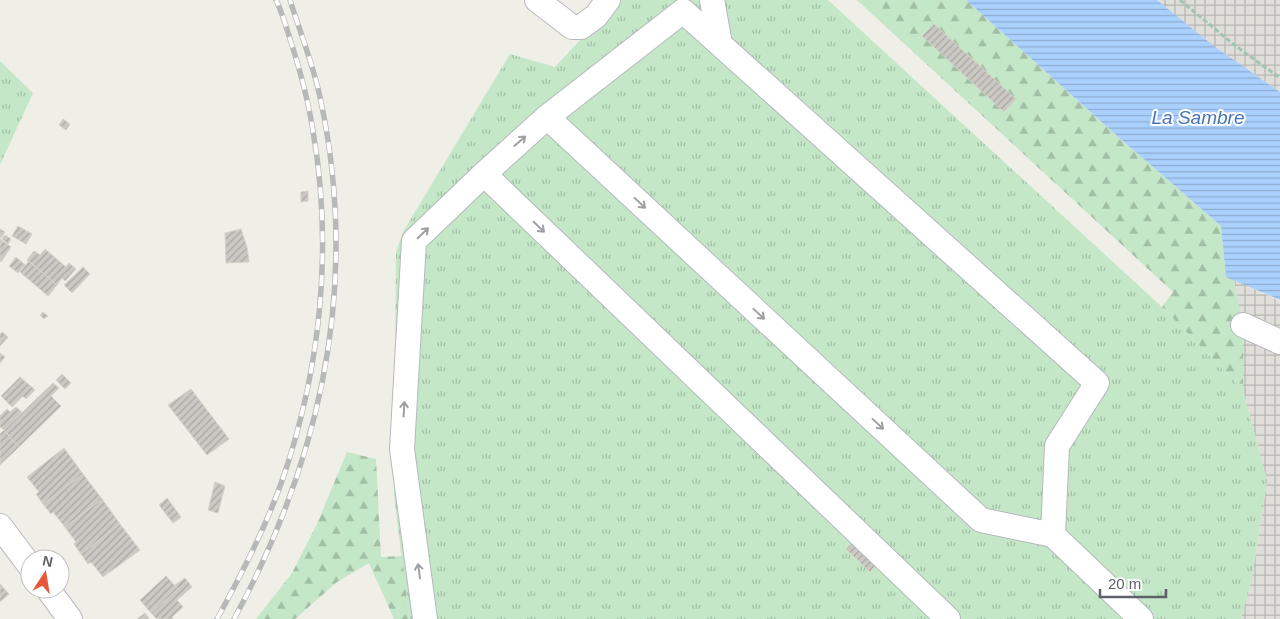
<svg xmlns="http://www.w3.org/2000/svg" width="1280" height="619" viewBox="0 0 1280 619" font-family="Helvetica,sans-serif">
<style>
.industrial{fill:url(#industrial-grid)}
.grass{fill:url(#grass-tufts)}
.forest{fill:url(#forest-firs)}
.water{fill:url(#water-rules)}
.building{fill:url(#building-hatch);stroke:#d5d2c5}
.lines{fill:none;stroke-linecap:round;stroke-linejoin:round}
.minor-casing{stroke:#b7b8bd;stroke-width:26}
.path{stroke:#9ec7ae;stroke-width:3;stroke-dasharray:5 2.5;stroke-linecap:butt}
.minor{stroke:#fff;stroke-width:24}
.rail-casing{stroke:#b7b8b8;stroke-width:5.5}
.rail{stroke:#fff;stroke-width:4;stroke-dasharray:11;stroke-linecap:butt}
.oneway{stroke:#9ea0a4}
.labels{text-anchor:middle;stroke-width:4;stroke-linejoin:round;paint-order:stroke}
.water-label{font-size:19px;font-style:italic;fill:#4873b9;stroke:#fff}
</style>
<defs>
<pattern id="industrial-grid" width="8" height="8" patternUnits="userSpaceOnUse" patternTransform="scale(1.25)"><rect width="8" height="8" fill="#dfded9"/><path d="M0 4h8M4 0v8" fill="none" stroke="#b8b7b4"/></pattern>
<pattern id="grass-tufts" width="24" height="20" patternUnits="userSpaceOnUse" patternTransform="scale(1.25)"><rect width="24" height="20" fill="#c4e7c8"/><path d="M3 7l-1-3M5 7V3M7 7l1-3M15 17l-1-3M17 17v-4M19 17l1-3" fill="none" stroke="#a2bfa6"/></pattern>
<pattern id="forest-firs" width="22" height="20" patternUnits="userSpaceOnUse" patternTransform="scale(1.25)"><rect width="22" height="20" fill="#c4e7c8"/><path d="M5 1l3.5 6h-7zM16 11l3.5 6h-7z" fill="#a2bfa6"/></pattern>
<pattern id="water-rules" width="6" height="5" patternUnits="userSpaceOnUse" patternTransform="scale(1.25)"><rect width="6" height="5" fill="#aad0fd"/><path d="M0 2.5h6" fill="none" stroke="#8eacd1"/></pattern>
<pattern id="building-hatch" width="6" height="6" patternUnits="userSpaceOnUse" patternTransform="scale(1.25)"><rect width="6" height="6" fill="#ccc9c4"/><path d="M-1 1l2-2M0 6l6-6M5 7l2-2" fill="none" stroke="#a9a7a3"/></pattern>
</defs>
<rect width="100%" height="100%" fill="#f0efe7"/>
<path class="industrial" d="M1157,0h123v92l-66,-46z
M1234,280l46,21v318h-39l11,-41 15,-97 -24,-91v-65z"/>
<path class="grass" d="M617,0h211l334,307 81,83 24,91 -15,97 -11,41h-832l-15,-124 2,-243 7,-20 107,-178 45,13z
M0,61l33,32 -33,72z"/>
<path class="forest" d="M857,0h109l149,134 106,92 5,50 8,4 9,45v65l-81,-83 11,-15z
M347,452l29,7 5,98 21,-1 7,63h-15l-25,-56 -32,19 -42,37h-39l36,-46 25,-49z"/>
<path class="water" d="M966,0h191l57,46 66,46v208l-54,-23 -5,-51 -106,-92z"/>
<path class="building" d="M934,24l82,75 -12,13 -82,-76z
M63,119l7,5 -4,6 -7,-5z
M308,191v10l-7,1v-10z
M18,226l14,8 -6,10 -14,-8z
M0,229l5,3 -4,6 -1,-1z
M241,229l6,18 2,15 -23,1 -1,-30z
M5,235l6,4 -3,5 -6,-5z
M0,239l11,8 -10,15 -1,-1z
M45,249l21,18 3,-4 7,6 -11,12 -3,-3 -5,7 -30,-25 7,-9 6,4z
M16,257l9,8 -7,8 -9,-7z
M29,261l28,24 -9,11 -28,-24z
M83,267l7,7 -18,19 -8,-8z
M43,312l5,4 -4,3 -4,-4z
M2,332l6,5 -8,9v-12z
M0,353l5,4 -5,6z
M62,374l9,9 -6,6 -9,-9z
M20,377l15,13 -9,9 -3,-3 -11,11 -11,-11z
M53,383l6,5 -8,8 10,10 -42,41 -15,-17z
M191,389l38,50 -22,16 -39,-50z
M16,407l6,5 -18,18 -4,-3v-11l7,-7 3,3z
M4,430l15,17 -19,18v-31z
M64,448l19,26 -40,30 -7,-10 3,-2 -12,-15z
M83,474l19,25 -37,28 -12,-15 -2,2 -8,-10z
M215,482l10,4 -7,27 -10,-3z
M167,498l14,19 -8,6 -14,-18z
M102,499l18,25 -39,30 -7,-10 2,-2 -11,-15z
M120,524l20,26 -37,27 -12,-15 -3,2 -7,-10z
M853,542l23,23 -6,7 -24,-23z
M166,576l12,13 -27,24 -11,-13z
M185,578l7,9 -15,13 6,7 -11,10 1,2h-16l-6,-6 27,-24 -3,-4z
M0,584l9,10 -9,8z
M145,613l4,6h-12z"/>
<g class="lines">
<g class="minor-casing">
<path id="minor" d="M537,0l35,27h9l15,-11 12,-16
M712,0l8,44
M547,117l136,-106 414,372 -40,63 -4,89
M484,174l63,-57 434,403 72,15 88,84
M1243,325l37,17
M0,526l30,40
M48,589l22,30
M425,619l-23,-170 12,-208 70,-67 464,445"/>
</g>
<path class="path" d="M1180,0l53,44 47,34"/>
<use href="#minor" class="minor"/>
<g class="rail-casing">
<path id="rail" d="M217,619c25,-46 49,-92 66,-141 38,-111 50,-231 30,-347 -5,-32 -13,-61 -23,-92 -4,-13 -8,-27 -14,-39
M234,619c89,-164 126,-338 86,-522 -7,-33 -20,-65 -30,-97"/>
</g>
<use href="#rail" class="rail"/>
</g>
<defs><path id="oneway-shaft" d="M-6 0H5M1.5-3L5.5 0L1.5 3" fill="none" stroke-width="1.6" stroke-linecap="round" stroke-linejoin="round" transform="scale(1.25)"/></defs>
<g class="oneway">
<use href="#oneway-shaft" transform="translate(520 141) rotate(-41)"/>
<use href="#oneway-shaft" transform="translate(640 203) rotate(43)"/>
<use href="#oneway-shaft" transform="translate(539 227) rotate(44)"/>
<use href="#oneway-shaft" transform="translate(423 233) rotate(-44)"/>
<use href="#oneway-shaft" transform="translate(759 314) rotate(43)"/>
<use href="#oneway-shaft" transform="translate(404 409) rotate(-87)"/>
<use href="#oneway-shaft" transform="translate(878 424) rotate(43)"/>
<use href="#oneway-shaft" transform="translate(419 571) rotate(-98)"/>
</g>
<g class="labels">
<g class="water-label">
<text x="1198" y="124">La Sambre</text>
</g>
</g>
<g transform="translate(45 574) rotate(12)"><circle r="24" fill="#ffffff" stroke="#bfc0c2"/>
<path d="M0-4L9 19L0 12L-9 19Z" fill="#e65837"/>
<text y="-8" font-size="14" font-weight="bold" text-anchor="middle" fill="#5e6167">N</text>
</g>
<path d="M1100 589v8h66v-8" fill="none" stroke="#5e6167" stroke-width="2.5"/>
<text x="1108" y="589" font-size="15" fill="#5e6167" stroke="#ffffff" stroke-width="4" paint-order="stroke">20 m</text>
</svg>
